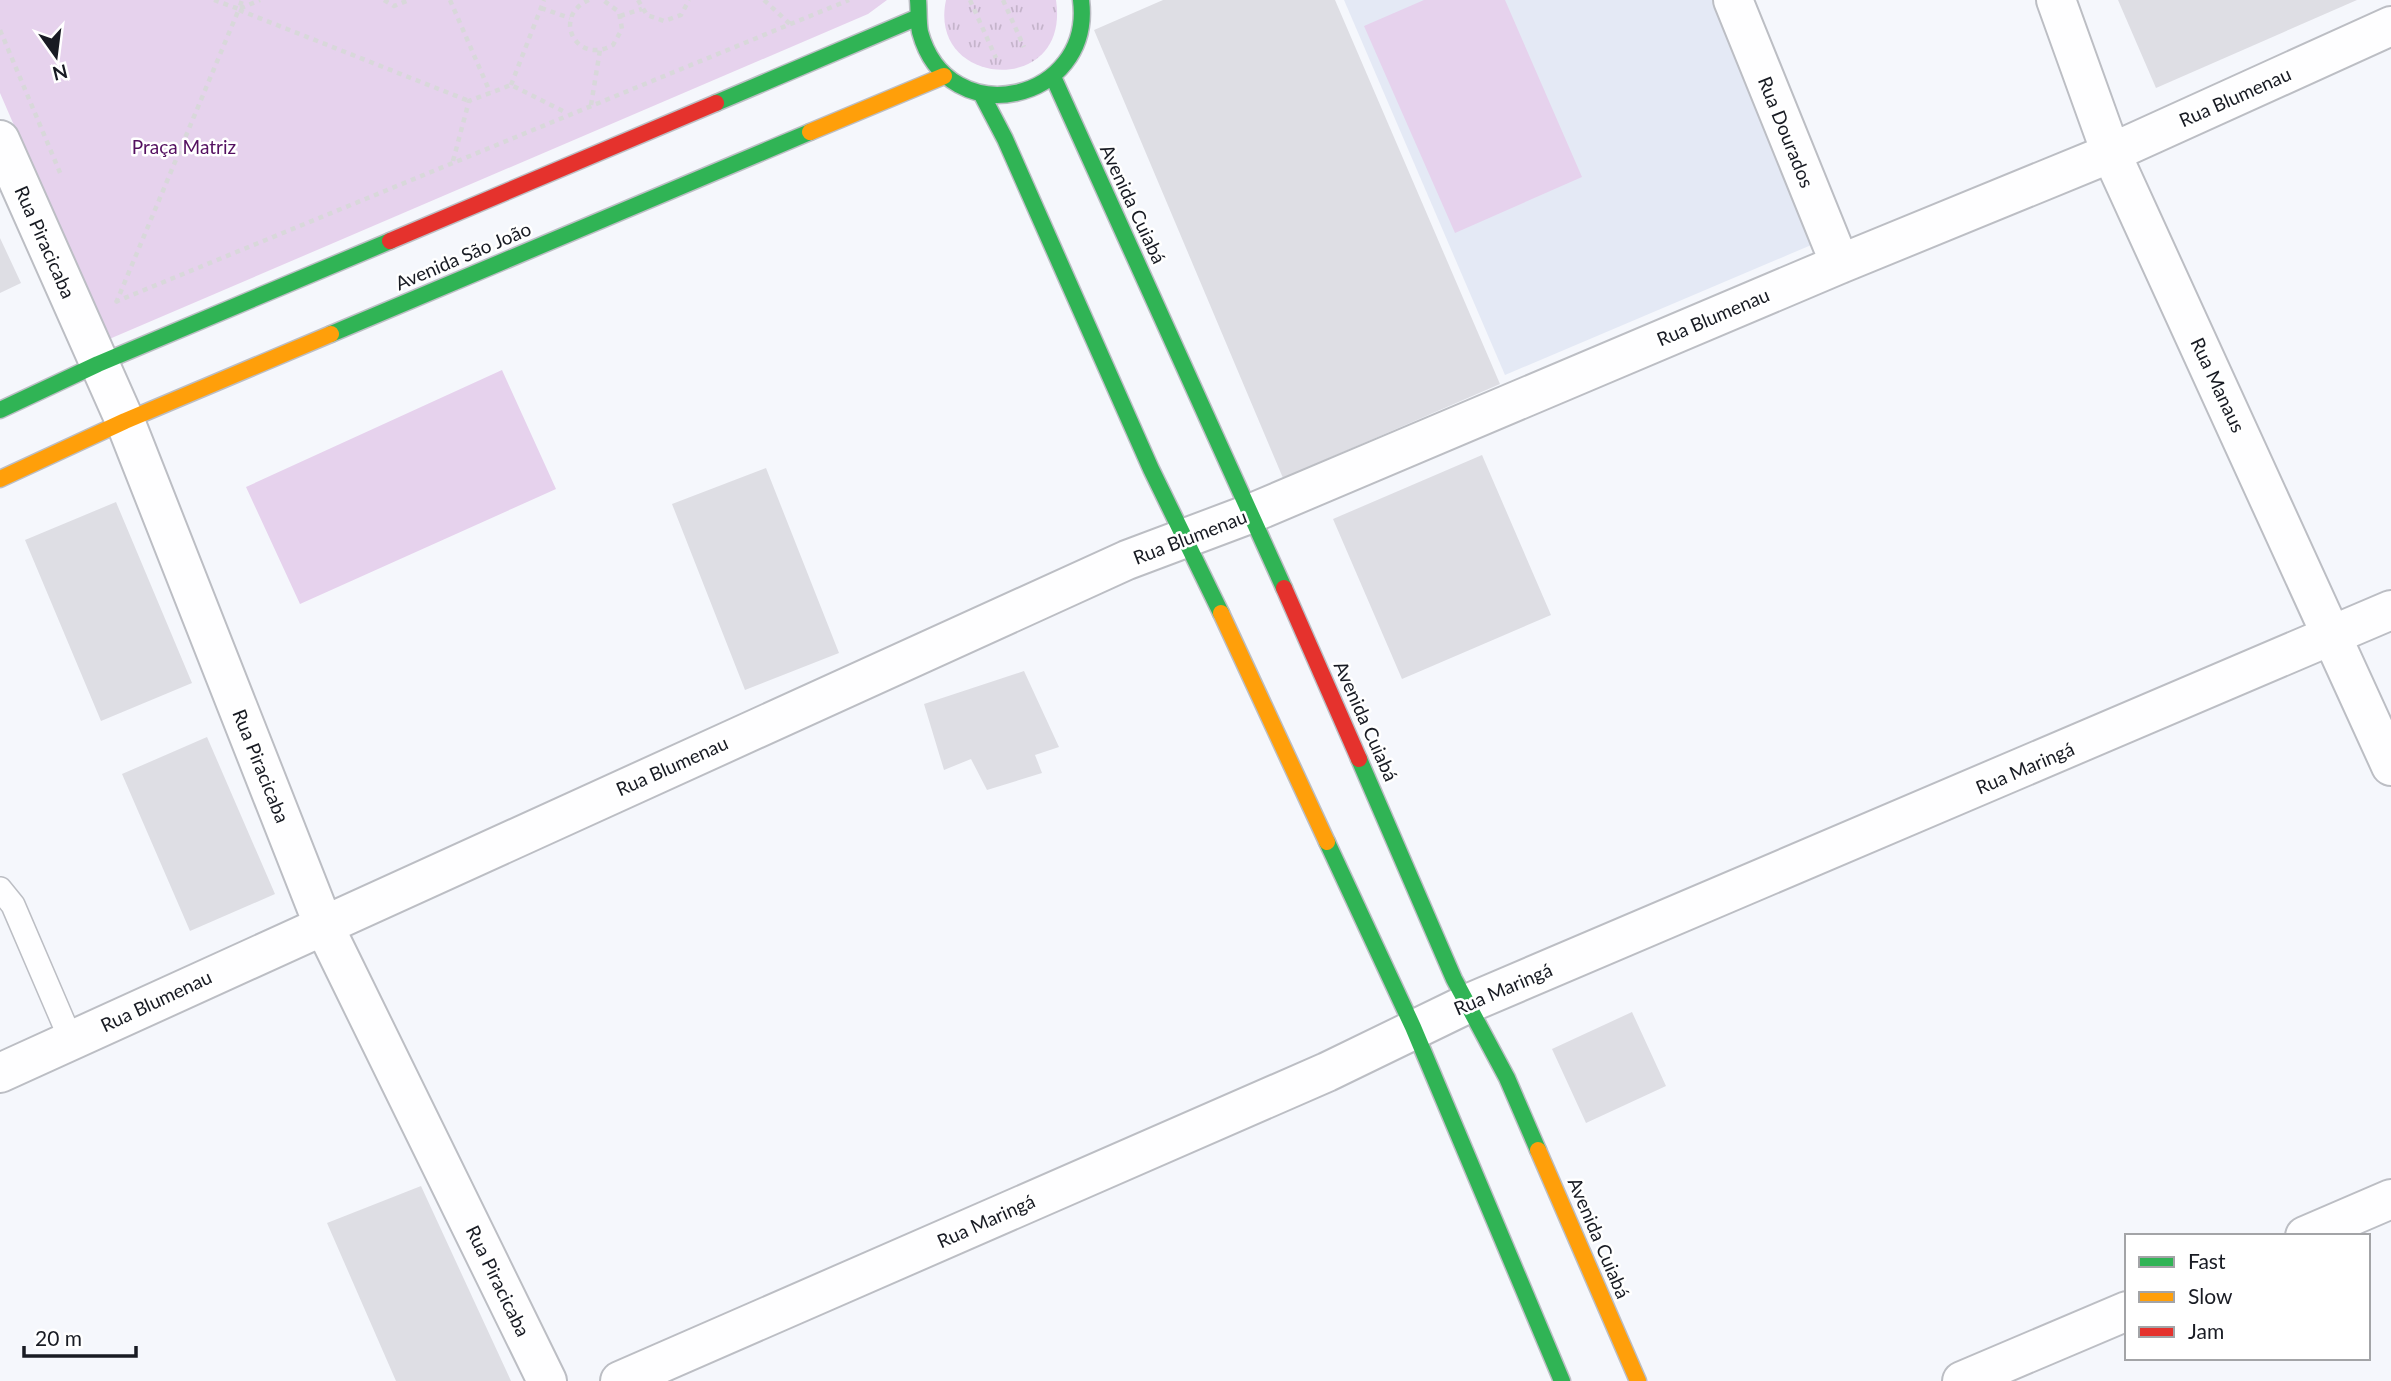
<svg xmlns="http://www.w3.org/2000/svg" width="2391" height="1381" viewBox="0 0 2391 1381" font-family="Lato,sans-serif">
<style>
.built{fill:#e4e9f5}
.grass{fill:url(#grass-tufts)}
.park{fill:#e6d2ed}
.building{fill:#dedee4}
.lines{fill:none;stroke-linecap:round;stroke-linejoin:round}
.lane-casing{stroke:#bcbec4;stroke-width:26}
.street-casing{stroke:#bcbec4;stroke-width:42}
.fast-casing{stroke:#bcbec4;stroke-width:19}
.slow-casing{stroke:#bcbec4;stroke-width:19}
.jam-casing{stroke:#bcbec4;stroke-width:19}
.path{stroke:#d8d8da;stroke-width:4.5;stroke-dasharray:5 5;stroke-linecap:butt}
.lane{stroke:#fefeff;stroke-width:23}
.street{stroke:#fefeff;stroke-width:38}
.fast{stroke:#30b455;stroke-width:16}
.slow{stroke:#ff9f0a;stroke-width:16}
.jam{stroke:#e5322d;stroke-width:16}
.labels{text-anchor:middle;stroke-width:5;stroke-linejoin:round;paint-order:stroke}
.street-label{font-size:19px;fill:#181b23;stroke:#fff}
.park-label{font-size:19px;fill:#541060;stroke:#fff}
</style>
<defs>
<pattern id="grass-tufts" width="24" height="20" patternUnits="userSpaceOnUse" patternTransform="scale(1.75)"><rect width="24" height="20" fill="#e6d2ed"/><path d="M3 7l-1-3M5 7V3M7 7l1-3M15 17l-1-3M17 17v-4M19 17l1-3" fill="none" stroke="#c5b4cb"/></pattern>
</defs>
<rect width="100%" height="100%" fill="#f5f7fc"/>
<path class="built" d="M1344,0h368l104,243 -311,132z"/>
<path class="grass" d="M946,0h110c15,98 -129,88 -110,0z"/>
<path class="park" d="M0,0h887l-19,14 -761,326 -107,-247z
M1424,0h81l77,177 -127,56 -91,-207z
M502,370l54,119 -256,115 -54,-117z"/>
<path class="building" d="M1163,0h172l165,384 -217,94 -189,-448z
M2118,0h239l-201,88z
M0,238l21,45 -21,10z
M1482,455l69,160 -149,64 -69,-160z
M766,468l73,185 -94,37 -73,-186z
M116,502l76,181 -91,38 -76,-181z
M1024,671l35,76 -24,8 7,18 -55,17 -16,-31 -27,11 -20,-66z
M207,737l68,157 -85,37 -68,-157z
M1632,1012l34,74 -80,37 -34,-74z
M421,1186l90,195h-115l-69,-158z"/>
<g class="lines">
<g class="lane-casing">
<path id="lane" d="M0,889l13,16 58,135"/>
</g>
<g class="street-casing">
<path id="street" d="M1733,0l107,264
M2056,0l55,153 280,613
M0,140l125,281 198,503 224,457
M0,1073l1127,-513 125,-47 588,-249 271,-111 280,-127
M2305,1236l86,-37
M620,1381l707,-309 140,-68 924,-394
M1962,1381l165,-70"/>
</g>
<g class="fast-casing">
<path id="fast" d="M918,0c1,10 0,22 2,32 28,103 174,70 161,-32
M1054,79l230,509
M982,95l23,44 146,330 70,144
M716,103l200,-85
M331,334l479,-202
M0,410l98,-46 292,-123
M1359,759l95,220 53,99 31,72
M1327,842l86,185 149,354"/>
</g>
<g class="slow-casing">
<path id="slow" d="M810,132l134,-56
M0,479l125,-58 206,-87
M1221,613l106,229
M1538,1150l100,231"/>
</g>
<g class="jam-casing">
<path id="jam" d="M390,241l326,-138
M1284,588l75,171"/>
</g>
<path class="path" d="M214,0l25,9 3,-9
M384,0l10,6 15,-6
M450,0l40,92
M589,0c-38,16 -13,66 24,45l9,-16 -3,-17 -16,-12
M638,0l9,15 17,6 17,-6 8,-15
M764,0l26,24
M970,0l26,58
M1003,0l21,47
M541,8l29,10
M239,10l230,91
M620,16l22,-7
M0,30l61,145
M511,85l33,-85
M591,105l9,-55
M453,161l16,-60 42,-16 56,28
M115,302l734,-302
M116,303l123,-294 21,-9"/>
<use href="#lane" class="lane"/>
<use href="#street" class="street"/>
<use href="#fast" class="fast"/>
<use href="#slow" class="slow"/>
<use href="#jam" class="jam"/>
</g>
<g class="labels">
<g class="street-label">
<text transform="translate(2235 97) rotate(-24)" y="7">Rua Blumenau</text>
<text transform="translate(1786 132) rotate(68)" y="7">Rua Dourados</text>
<text transform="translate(1133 204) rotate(65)" y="7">Avenida Cuiabá</text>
<text transform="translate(45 242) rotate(66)" y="7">Rua Piracicaba</text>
<text transform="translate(463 256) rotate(-23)" y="7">Avenida São João</text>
<text transform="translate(1713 317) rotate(-23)" y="7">Rua Blumenau</text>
<text transform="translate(2218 385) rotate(65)" y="7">Rua Manaus</text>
<text transform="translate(1190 537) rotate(-21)" y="7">Rua Blumenau</text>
<text transform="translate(1366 721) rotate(66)" y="7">Avenida Cuiabá</text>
<text transform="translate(261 766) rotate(68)" y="7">Rua Piracicaba</text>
<text transform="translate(672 766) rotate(-24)" y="7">Rua Blumenau</text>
<text transform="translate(2025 768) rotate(-23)" y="7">Rua Maringá</text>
<text transform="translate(1503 989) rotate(-23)" y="7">Rua Maringá</text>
<text transform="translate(156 1001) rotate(-25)" y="7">Rua Blumenau</text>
<text transform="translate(986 1221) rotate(-24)" y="7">Rua Maringá</text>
<text transform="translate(1599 1238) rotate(67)" y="7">Avenida Cuiabá</text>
<text transform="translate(498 1281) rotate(64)" y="7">Rua Piracicaba</text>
</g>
<g class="park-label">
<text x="184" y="154">Praça Matriz</text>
</g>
</g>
<rect x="2125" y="1234" width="245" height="126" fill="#ffffff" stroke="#a3a4a7" stroke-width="2"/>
<rect x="2139" y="1257" width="35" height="10" fill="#30b455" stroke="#a3a4a7" stroke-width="2"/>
<text x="2188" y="1269" font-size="21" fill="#181b23">Fast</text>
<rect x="2139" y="1292" width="35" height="10" fill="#ff9f0a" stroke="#a3a4a7" stroke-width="2"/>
<text x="2188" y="1304" font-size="21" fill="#181b23">Slow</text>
<rect x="2139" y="1327" width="35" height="10" fill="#e5322d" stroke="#a3a4a7" stroke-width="2"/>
<text x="2188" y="1339" font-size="21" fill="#181b23">Jam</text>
<g transform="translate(56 56) rotate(166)" stroke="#ffffff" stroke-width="5" paint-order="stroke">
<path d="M0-5L12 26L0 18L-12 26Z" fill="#181b23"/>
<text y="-10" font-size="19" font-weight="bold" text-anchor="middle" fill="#181b23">N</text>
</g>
<path d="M24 1346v10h112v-10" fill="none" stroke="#181b23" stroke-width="3.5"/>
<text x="35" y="1346" font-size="21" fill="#181b23" stroke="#ffffff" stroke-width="5" paint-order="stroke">20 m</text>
</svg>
